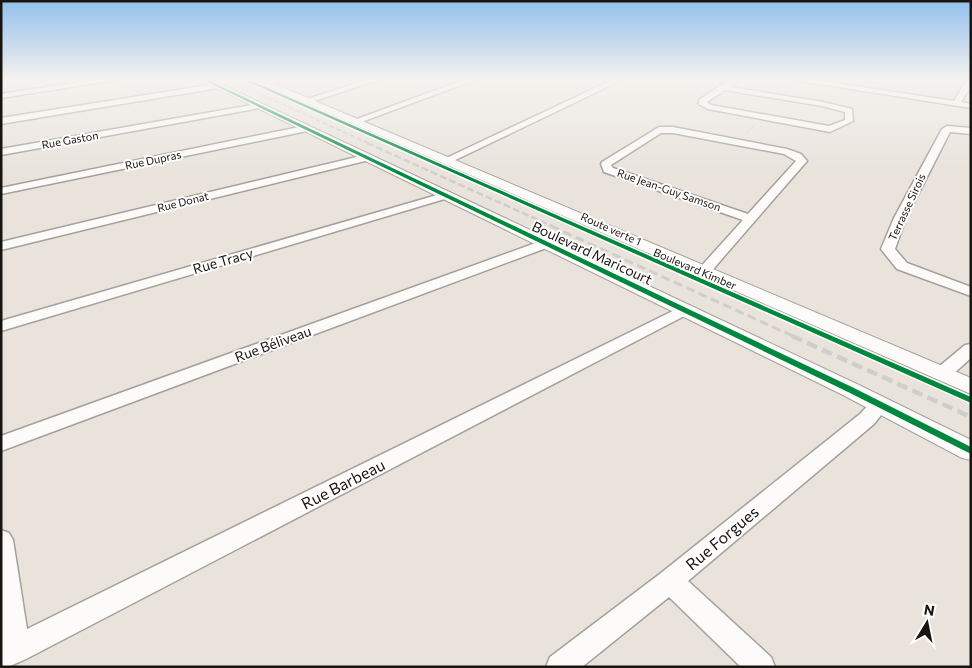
<svg xmlns="http://www.w3.org/2000/svg" width="972" height="668" viewBox="0 0 972 668" font-family="Commissioner,sans-serif">
<style>
.lines{fill:none;stroke-linecap:round;stroke-linejoin:round}
.minor-casing{stroke:#a5a09b;stroke-width:3}
.tertiary-casing{stroke:#a5a09b;stroke-width:2}
.path{stroke:#c6c4c2;stroke-width:1;stroke-dasharray:1 1;stroke-linecap:butt}
.minor{fill:#fcfbfa;fill-rule:evenodd}
.tertiary{fill:#fcfbfa;fill-rule:evenodd}
.rail-far3{stroke:#d0cecb;stroke-width:2;stroke-dasharray:5 2.5;stroke-linecap:butt}
.rail-far2{stroke:#d0cecb;stroke-width:2.5;stroke-dasharray:7 3;stroke-linecap:butt}
.rail-far1{stroke:#d0cecb;stroke-width:3;stroke-dasharray:9 4.5;stroke-linecap:butt}
.rail{stroke:#d0cecb;stroke-width:4.5;stroke-dasharray:11 5.5;stroke-linecap:butt}
.cycleway-casing{stroke:#fff;stroke-width:3}
.cycleway{fill:#00873e;fill-rule:evenodd}
.labels{text-anchor:middle;stroke-width:4;stroke-linejoin:round;paint-order:stroke}
.far-street-label{font-size:11px;fill:#18140f;stroke:#fff}
.street-label{font-size:14px;fill:#18140f;stroke:#fff}
.near-street-label{font-size:16px;fill:#18140f;stroke:#fff}
</style>
<rect width="100%" height="100%" fill="#e9e3dc"/>
<g class="lines">
<g class="minor-casing">
<path id="minor" d="M99,79h22l-120,19v-4z
M272,79h13l-21,7 -4,-2z
M369,79h12l-73,24 -7,-2z
M466,79h11l-121,45 -7,-2z
M614,79h10l-175,84 -4,1 -5,-3z
M730,79h9l-9,8 93,15 29,7 1,12 -23,11 -122,-23 -9,-5v-4zM725,90l97,16 23,6v8l-16,6 -118,-21 -4,-3z
M788,79h21l145,22 13,-22h4v7l-10,16 10,2v4z
M215,84l4,2 -1,2 -217,36v-6z
M257,104l4,2 -1,2 -259,47v-6z
M304,126l5,3 -2,2 -306,63v-6z
M947,126l24,2v6l-21,-2 -44,86 -11,31 12,14 64,24v9l-74,-27 -16,-20 13,-31 48,-89z
M659,127h14l114,22 14,5 6,7 -99,114 -5,1 -7,-4 47,-52 -139,-48 -3,-8 1,-2zM661,133h12l111,21 12,7 -48,53 -135,-46 -2,-3z
M365,155l4,1v4l-368,90v-8z
M444,193l6,3 -2,2 -447,133v-10z
M544,240l5,1 2,3 -2,3 -548,204v-15z
M685,305l5,2 3,3 -3,3 -664,346 -18,8h-7v-137l8,3 4,7 14,89z
M971,344v14c-11,9 -22,24 -36,20l-3,-4 3,-4 30,-25z
M880,399l7,1 2,5 -15,19 -186,157 83,76 4,10h-34l-72,-70 -87,70h-36l4,-10 111,-84 199,-159 13,-14z"/>
</g>
<g class="tertiary-casing">
<path id="tertiary" d="M198,79h12l649,306 112,55v20l-9,-2 -119,-63z
M250,79h13l708,299v16z"/>
</g>
<path class="path" d="M746,133l9,-8"/>
<use href="#minor" class="minor"/>
<use href="#tertiary" class="tertiary"/>
<path class="rail-far3" d="M227,79l143,65"/>
<path class="rail-far2" d="M367,143l187,84"/>
<path class="rail-far1" d="M551,226l244,111"/>
<path class="rail" d="M792,336l179,81"/>
<g class="cycleway-casing">
<path id="cycleway" d="M206,79l648,309 117,59v7l-123,-62 -647,-313z
M247,79l724,318v6l-729,-324z"/>
</g>
<use href="#cycleway" class="cycleway"/>
</g>
<linearGradient id="sky" x2="0" y2="1"><stop stop-color="#92bfec"/><stop offset="0.46" stop-color="#f5f2ef"/><stop offset="1" stop-color="#f5f2ef" stop-opacity="0"/></linearGradient>
<rect width="972" height="173" fill="url(#sky)"/>
<g class="labels">
<g class="far-street-label">
<text transform="translate(70 140) rotate(-10)" y="4">Rue Gaston</text>
<text transform="translate(153 160) rotate(-12)" y="4">Rue Dupras</text>
<text transform="translate(669 190) rotate(19)" y="4">Rue Jean-Guy Samson</text>
<text transform="translate(183 202) rotate(-14)" y="4">Rue Donat</text>
<text transform="translate(907 207) rotate(-65)" y="4">Terrasse Sirois</text>
<text transform="translate(611 229) rotate(24)" y="4">Route verte 1</text>
<text transform="translate(695 269) rotate(23)" y="4">Boulevard Kimber</text>
</g>
<g class="street-label">
<text transform="translate(592 253) rotate(25)" y="5">Boulevard Maricourt</text>
<text transform="translate(223 261) rotate(-16)" y="5">Rue Tracy</text>
<text transform="translate(273 344) rotate(-20)" y="5">Rue Béliveau</text>
</g>
<g class="near-street-label">
<text transform="translate(343 484) rotate(-27)" y="6">Rue Barbeau</text>
<text transform="translate(722 538) rotate(-40)" y="6">Rue Forgues</text>
</g>
</g>
<rect width="972" height="668" fill="none" stroke="#18140f" stroke-width="5"/>
<g transform="translate(927 623) rotate(10)" stroke="#ffffff" stroke-width="4" paint-order="stroke">
<path d="M0-4L9 19L0 12L-9 19Z" fill="#18140f"/>
<text y="-8" font-size="14" font-weight="bold" text-anchor="middle" fill="#18140f">N</text>
</g>
</svg>
